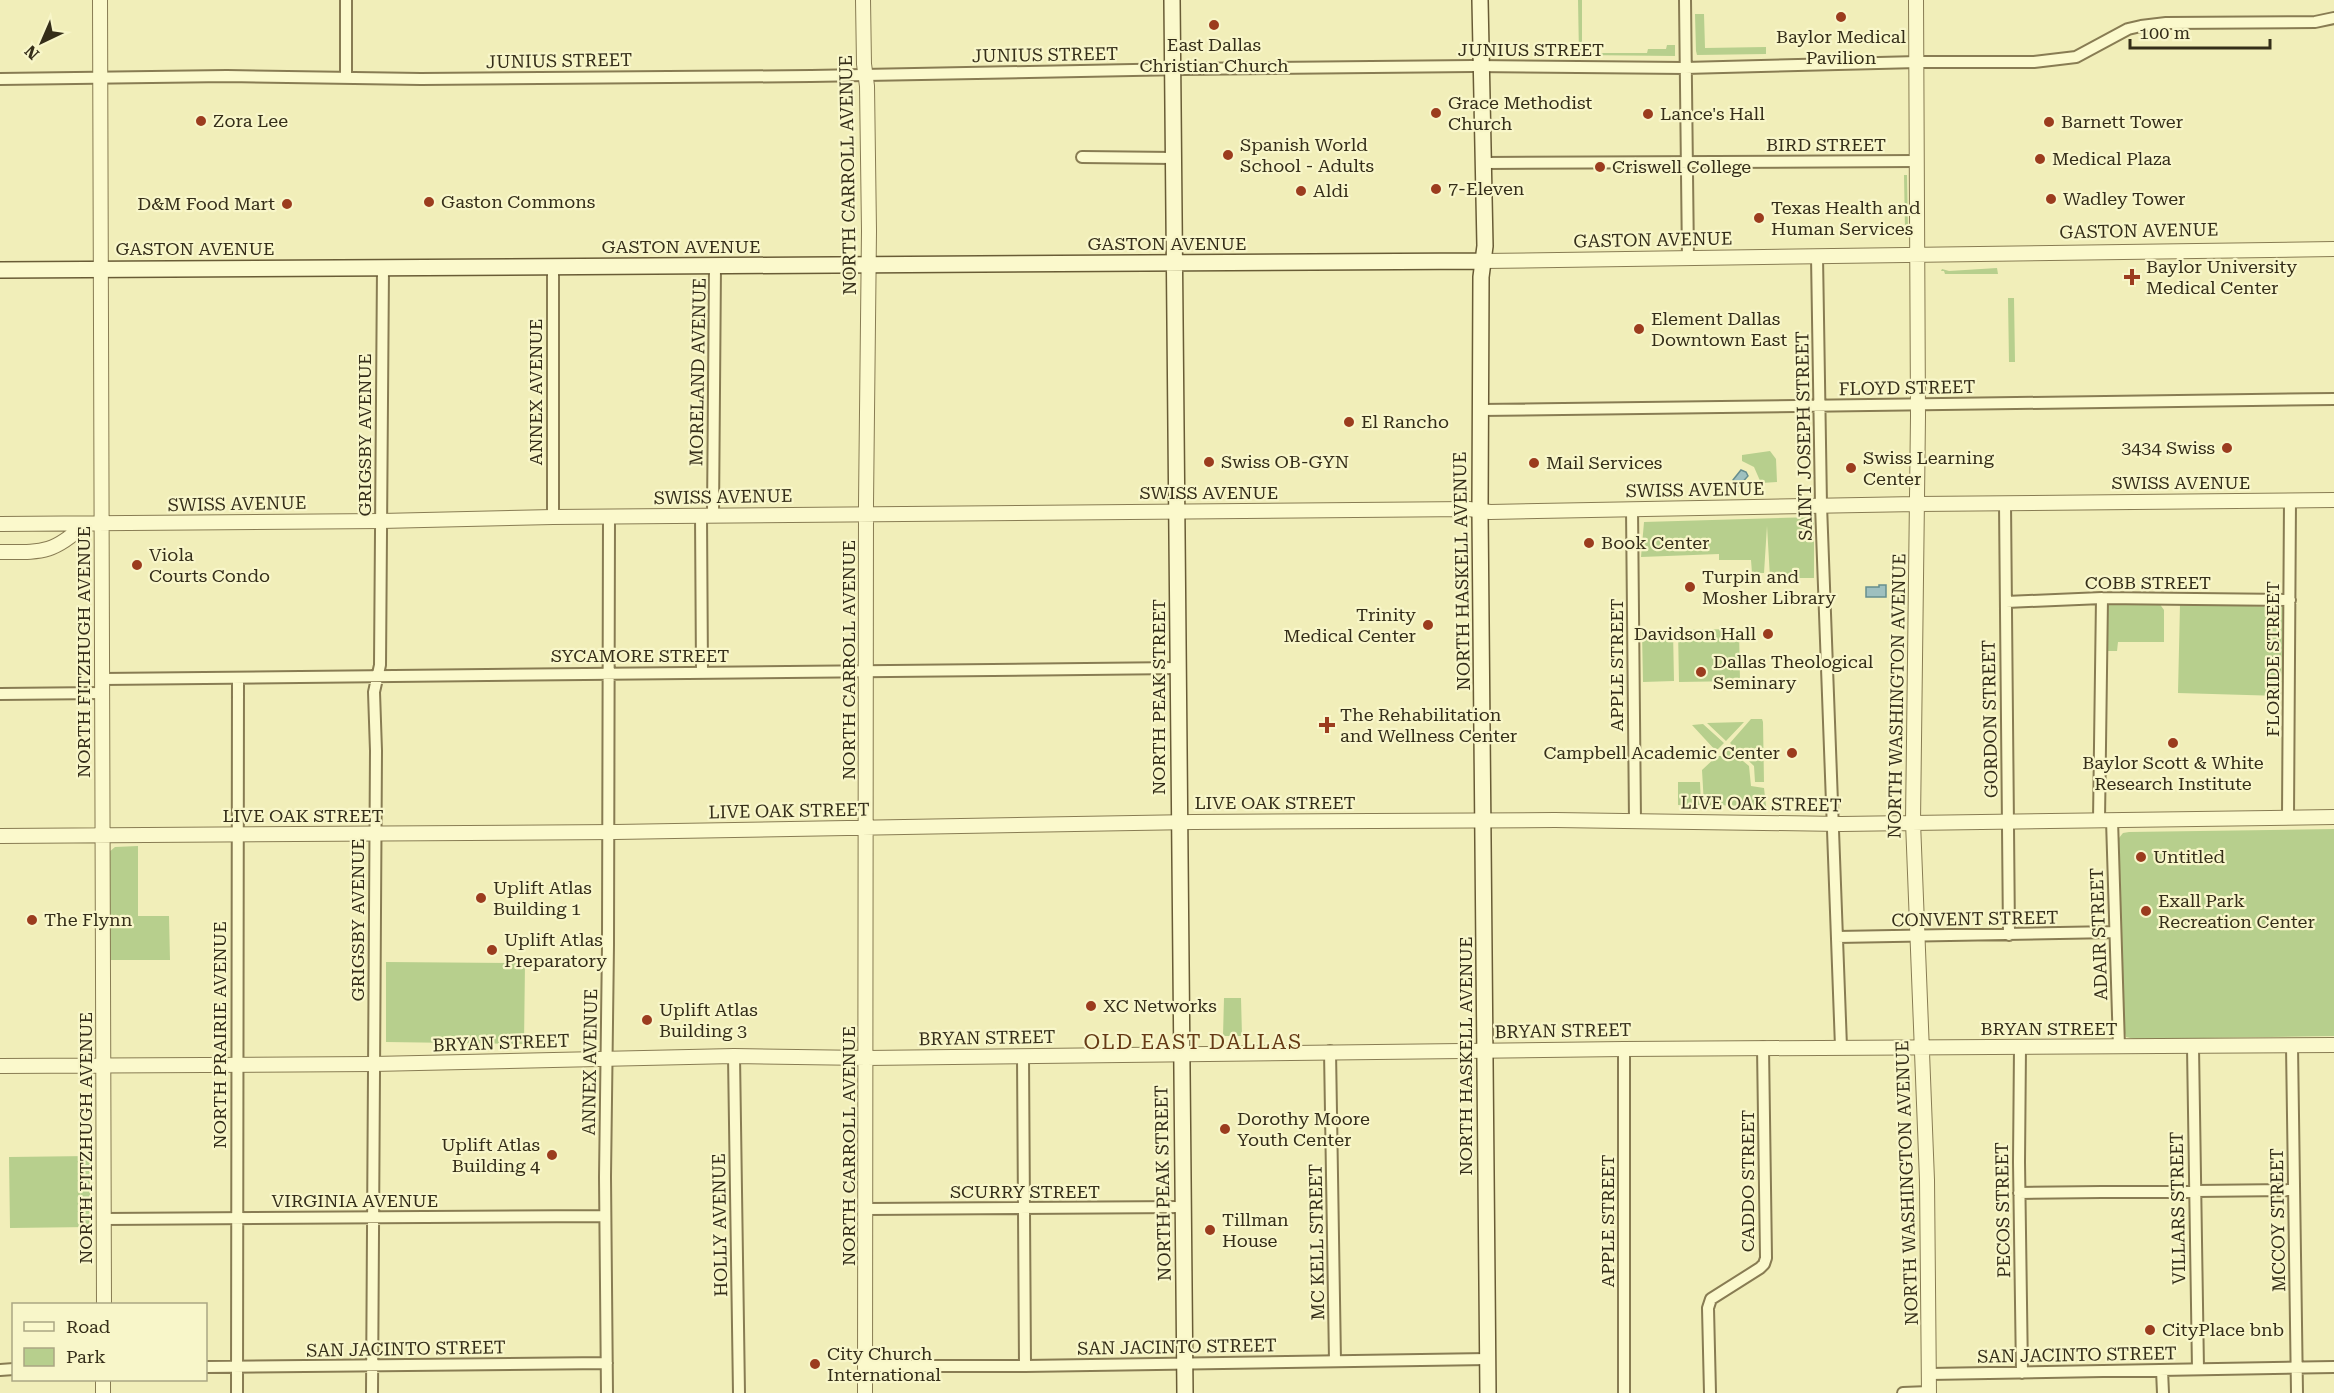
<svg xmlns="http://www.w3.org/2000/svg" width="2334" height="1393" viewBox="0 0 2334 1393" font-family="'Roboto Serif',serif">
<style>
.green{fill:#b7cf8d}
.water{fill:#9ec0bf;stroke:#668e8e;stroke-width:1.5}
.lines{fill:none;stroke-linecap:round;stroke-linejoin:round}
.minor-casing{stroke:#887c53;stroke-width:14}
.tertiary-casing{stroke:#887c53;stroke-width:16}
.secondary-casing{stroke:#695c36;stroke-width:18}
.minor{stroke:#fbf9cc;stroke-width:10}
.tertiary{stroke:#fbf9cc;stroke-width:14}
.secondary{stroke:#fbf9cc;stroke-width:15}
.poi-dot{fill:#9b3c1e;stroke:#f8f6c9;stroke-width:2}
.labels{text-anchor:middle;stroke-width:4.5;stroke-linejoin:round;paint-order:stroke}
.poi-label{font-size:18px;fill:#352e19;stroke:#f8f6c9;text-anchor:start}
.street-label{font-size:18px;fill:#352e19;stroke:#f8f6c9}
.quarter-label{font-size:21px;letter-spacing:1.5px;fill:#653a15;stroke:#f8f6c9}
</style>
<rect width="100%" height="100%" fill="#f1eeb9"/>
<path class="green" d="M1578,0h4v43h6v10h59l1,-4h18l1,-4h8v11l-96,-1z
M1695,14h9l1,34 61,-1v7l-69,1 -1,-4z
M1904,175h3l1,56h-3z
M1997,268l1,6h-53l-1,-3h-3l1,-2 7,2z
M2008,298h6l1,64h-6z
M1770,451l6,8 1,23 -16,1 -7,-16 -12,-6v-6z
M1814,517v61h-44l-3,-52 -3,47h-12l-1,-13h-32v-6l-78,3 3,-35z
M2105,603h54l5,7v32h-46l-1,9h-11z
M2180,604l103,3 -2,89 -103,-3z
M1739,629l1,52 -61,1 -1,-52z
M1673,631l1,50 -31,1 -1,-50z
M1751,719h11l1,3 1,60h-9l-1,-16 -24,-23z
M1744,722l-18,19 -19,-18z
M1703,724l21,19 -8,8 -24,-26z
M1725,749l6,3 -2,7 8,-3 12,10 2,20 13,2 2,18 -62,-1 -2,-35 15,-14h6z
M1678,782h22l1,23h-23z
M2334,829v207l-200,3 -8,-2 -2,-8 -5,-191 4,-5 6,-1z
M138,846v70h31l1,44h-61l-1,-107 7,-6z
M386,962l139,1 -1,81 -138,-2z
M1224,998h17l1,38h-19z
M90,1156v71l-80,1 -1,-71z"/>
<path class="water" d="M1741,470l5,2 2,4 -9,10h-4l-2,-6z
M1879,585h7v12h-20v-10h13z"/>
<g class="lines">
<g class="minor-casing">
<path id="minor" d="M346,0v78
M1685,0l3,259
M0,79l227,-3 194,3 390,-3 374,-7 288,-3 212,2 233,-6h116l42,-5 52,-28 13,-3 25,-3 149,-1 19,-4
M1082,157l92,1
M1484,163l432,-2
M1817,256l4,249 20,542
M1480,410l854,-11
M2005,503l4,432
M1632,509l3,312
M701,515l1,157
M713,515l2,-249
M553,517v-250
M2006,602l96,-4 188,2
M102,679l1077,-11
M0,694l102,-1
M2288,817l2,-317
M2099,820l3,-222
M2112,820l7,227
M1837,937l277,-5
M2292,1046l5,347
M2020,1047l-1,115 3,211
M2193,1047l5,322
M1624,1049v344
M1330,1051l5,310
M734,1056l5,337
M1023,1056l2,310
M2019,1193l274,-3
M867,1209l317,-2
M105,1219l500,-3
M866,1366h159l463,-7
M206,1367l401,-4
M0,1370l14,-1
M2162,1370l1,23
M1929,1374l405,-7
M237,1393l1,-715
M372,1393l4,-642 -2,-59 6,-27 3,-397
M607,1393l-2,-216 3,-232 1,-429
M1710,1393l-2,-85 3,-9 49,-31 4,-4 2,-6 -3,-211
M1903,1393l26,-1"/>
</g>
<g class="tertiary-casing">
<path id="tertiary" d="M100,0l4,1304
M863,0l1,64 3,22 2,145 -3,272 -1,890
M1916,0l2,416 -5,406 14,358 2,213
M1483,261l851,-12
M0,524l381,-3 172,-4 916,-8 21,3 427,-8 417,-4
M0,552c42,0 53,2 85,-28
M0,836l615,-4 578,-10 362,-2 286,4 493,-7
M0,1066l373,-2 361,-8 132,2 758,-9 710,-4
M103,1380v13"/>
</g>
<g class="secondary-casing">
<path id="secondary" d="M1172,0l13,1393
M1480,0l5,246 -4,31 -1,234 8,882
M0,270l1483,-9"/>
</g>
<use href="#minor" class="minor"/>
<use href="#tertiary" class="tertiary"/>
<use href="#secondary" class="secondary"/>
</g>
<g class="poi-dot">
<circle cx="1841" cy="17" r="6"/>
<circle cx="1214" cy="25" r="6"/>
<circle cx="1436" cy="113" r="6"/>
<circle cx="1648" cy="114" r="6"/>
<circle cx="201" cy="121" r="6"/>
<circle cx="2049" cy="122" r="6"/>
<circle cx="1228" cy="155" r="6"/>
<circle cx="2040" cy="159" r="6"/>
<circle cx="1600" cy="167" r="6"/>
<circle cx="1436" cy="189" r="6"/>
<circle cx="1301" cy="191" r="6"/>
<circle cx="2051" cy="199" r="6"/>
<circle cx="429" cy="202" r="6"/>
<circle cx="287" cy="204" r="6"/>
<circle cx="1759" cy="218" r="6"/>
<path d="M2129 268h6v6h6v6h-6v6h-6v-6h-6v-6h6z"/>
<circle cx="1639" cy="329" r="6"/>
<circle cx="1349" cy="422" r="6"/>
<circle cx="2227" cy="448" r="6"/>
<circle cx="1209" cy="462" r="6"/>
<circle cx="1534" cy="463" r="6"/>
<circle cx="1851" cy="468" r="6"/>
<circle cx="1589" cy="543" r="6"/>
<circle cx="137" cy="565" r="6"/>
<circle cx="1690" cy="587" r="6"/>
<circle cx="1428" cy="625" r="6"/>
<circle cx="1768" cy="634" r="6"/>
<circle cx="1701" cy="672" r="6"/>
<path d="M1324 716h6v6h6v6h-6v6h-6v-6h-6v-6h6z"/>
<circle cx="2173" cy="743" r="6"/>
<circle cx="1792" cy="753" r="6"/>
<circle cx="2141" cy="857" r="6"/>
<circle cx="481" cy="898" r="6"/>
<circle cx="2146" cy="911" r="6"/>
<circle cx="32" cy="920" r="6"/>
<circle cx="492" cy="950" r="6"/>
<circle cx="1091" cy="1006" r="6"/>
<circle cx="647" cy="1020" r="6"/>
<circle cx="1225" cy="1129" r="6"/>
<circle cx="552" cy="1155" r="6"/>
<circle cx="1210" cy="1230" r="6"/>
<circle cx="2150" cy="1330" r="6"/>
<circle cx="815" cy="1364" r="6"/>
</g>
<g class="labels">
<g class="poi-label">
<text x="1841" y="43" text-anchor="middle">Baylor Medical<tspan x="1841" dy="21">Pavilion</tspan></text>
<text x="1214" y="51" text-anchor="middle">East Dallas<tspan x="1214" dy="21">Christian Church</tspan></text>
<text x="1448" y="109">Grace Methodist<tspan x="1448" dy="21">Church</tspan></text>
<text x="1660" y="120">Lance's Hall</text>
<text x="213" y="127">Zora Lee</text>
<text x="2061" y="128">Barnett Tower</text>
<text x="1240" y="151">Spanish World<tspan x="1240" dy="21">School - Adults</tspan></text>
<text x="2052" y="165">Medical Plaza</text>
<text x="1612" y="173">Criswell College</text>
<text x="1448" y="195">7-Eleven</text>
<text x="1313" y="197">Aldi</text>
<text x="2063" y="205">Wadley Tower</text>
<text x="441" y="208">Gaston Commons</text>
<text x="275" y="210" text-anchor="end">D&amp;M Food Mart</text>
<text x="1771" y="214">Texas Health and<tspan x="1771" dy="21">Human Services</tspan></text>
<text x="2146" y="273">Baylor University<tspan x="2146" dy="21">Medical Center</tspan></text>
<text x="1651" y="325">Element Dallas<tspan x="1651" dy="21">Downtown East</tspan></text>
<text x="1361" y="428">El Rancho</text>
<text x="2215" y="454" text-anchor="end">3434 Swiss</text>
<text x="1863" y="464">Swiss Learning<tspan x="1863" dy="21">Center</tspan></text>
<text x="1221" y="468">Swiss OB-GYN</text>
<text x="1546" y="469">Mail Services</text>
<text x="1601" y="549">Book Center</text>
<text x="149" y="561">Viola<tspan x="149" dy="21">Courts Condo</tspan></text>
<text x="1702" y="583">Turpin and<tspan x="1702" dy="21">Mosher Library</tspan></text>
<text x="1416" y="621" text-anchor="end">Trinity<tspan x="1416" dy="21">Medical Center</tspan></text>
<text x="1756" y="640" text-anchor="end">Davidson Hall</text>
<text x="1713" y="668">Dallas Theological<tspan x="1713" dy="21">Seminary</tspan></text>
<text x="1340" y="721">The Rehabilitation<tspan x="1340" dy="21">and Wellness Center</tspan></text>
<text x="1780" y="759" text-anchor="end">Campbell Academic Center</text>
<text x="2173" y="769" text-anchor="middle">Baylor Scott &amp; White<tspan x="2173" dy="21">Research Institute</tspan></text>
<text x="2153" y="863">Untitled</text>
<text x="493" y="894">Uplift Atlas<tspan x="493" dy="21">Building 1</tspan></text>
<text x="2158" y="907">Exall Park<tspan x="2158" dy="21">Recreation Center</tspan></text>
<text x="44" y="926">The Flynn</text>
<text x="504" y="946">Uplift Atlas<tspan x="504" dy="21">Preparatory</tspan></text>
<text x="1103" y="1012">XC Networks</text>
<text x="659" y="1016">Uplift Atlas<tspan x="659" dy="21">Building 3</tspan></text>
<text x="1237" y="1125">Dorothy Moore<tspan x="1237" dy="21">Youth Center</tspan></text>
<text x="540" y="1151" text-anchor="end">Uplift Atlas<tspan x="540" dy="21">Building 4</tspan></text>
<text x="1222" y="1226">Tillman<tspan x="1222" dy="21">House</tspan></text>
<text x="2162" y="1336">CityPlace bnb</text>
<text x="827" y="1360">City Church<tspan x="827" dy="21">International</tspan></text>
</g>
<g class="street-label">
<text x="1531" y="56">JUNIUS STREET</text>
<text transform="translate(1045 55) rotate(-1)" y="6">JUNIUS STREET</text>
<text transform="translate(559 61) rotate(-1)" y="6">JUNIUS STREET</text>
<text x="1826" y="151">BIRD STREET</text>
<text transform="translate(848 175) rotate(-91)" y="6">NORTH CARROLL AVENUE</text>
<text transform="translate(2139 231) rotate(-1)" y="6">GASTON AVENUE</text>
<text transform="translate(1653 240) rotate(-1)" y="6">GASTON AVENUE</text>
<text x="1167" y="250">GASTON AVENUE</text>
<text x="681" y="253">GASTON AVENUE</text>
<text x="195" y="255">GASTON AVENUE</text>
<text transform="translate(698 372) rotate(-89)" y="6">MORELAND AVENUE</text>
<text transform="translate(1907 388) rotate(-1)" y="6">FLOYD STREET</text>
<text transform="translate(536 392) rotate(-90)" y="6">ANNEX AVENUE</text>
<text transform="translate(365 435) rotate(-90)" y="6">GRIGSBY AVENUE</text>
<text transform="translate(1804 436) rotate(-91)" y="6">SAINT JOSEPH STREET</text>
<text x="2181" y="489">SWISS AVENUE</text>
<text transform="translate(1695 490) rotate(-1)" y="6">SWISS AVENUE</text>
<text x="1209" y="499">SWISS AVENUE</text>
<text transform="translate(723 497) rotate(-1)" y="6">SWISS AVENUE</text>
<text transform="translate(237 504) rotate(-1)" y="6">SWISS AVENUE</text>
<text transform="translate(1462 571) rotate(-91)" y="6">NORTH HASKELL AVENUE</text>
<text x="2148" y="589">COBB STREET</text>
<text transform="translate(84 652) rotate(-90)" y="6">NORTH FITZHUGH AVENUE</text>
<text x="640" y="662">SYCAMORE STREET</text>
<text transform="translate(2273 659) rotate(-90)" y="6">FLORIDE STREET</text>
<text transform="translate(849 660) rotate(-90)" y="6">NORTH CARROLL AVENUE</text>
<text transform="translate(1617 665) rotate(-90)" y="6">APPLE STREET</text>
<text transform="translate(1897 696) rotate(-89)" y="6">NORTH WASHINGTON AVENUE</text>
<text transform="translate(1159 697) rotate(-90)" y="6">NORTH PEAK STREET</text>
<text transform="translate(1990 719) rotate(-91)" y="6">GORDON STREET</text>
<text x="1275" y="809">LIVE OAK STREET</text>
<text transform="translate(1761 804) rotate(1)" y="6">LIVE OAK STREET</text>
<text transform="translate(789 811) rotate(-1)" y="6">LIVE OAK STREET</text>
<text x="303" y="822">LIVE OAK STREET</text>
<text transform="translate(1975 919) rotate(-1)" y="6">CONVENT STREET</text>
<text transform="translate(358 920) rotate(-90)" y="6">GRIGSBY AVENUE</text>
<text transform="translate(2099 934) rotate(-92)" y="6">ADAIR STREET</text>
<text x="2049" y="1035">BRYAN STREET</text>
<text transform="translate(1563 1031) rotate(-1)" y="6">BRYAN STREET</text>
<text transform="translate(220 1035) rotate(-90)" y="6">NORTH PRAIRIE AVENUE</text>
<text transform="translate(987 1038) rotate(-1)" y="6">BRYAN STREET</text>
<text transform="translate(501 1043) rotate(-2)" y="6">BRYAN STREET</text>
<text transform="translate(1466 1056) rotate(-90)" y="6">NORTH HASKELL AVENUE</text>
<text transform="translate(590 1062) rotate(-89)" y="6">ANNEX AVENUE</text>
<text transform="translate(86 1138) rotate(-90)" y="6">NORTH FITZHUGH AVENUE</text>
<text transform="translate(849 1146) rotate(-90)" y="6">NORTH CARROLL AVENUE</text>
<text transform="translate(1748 1181) rotate(-90)" y="6">CADDO STREET</text>
<text transform="translate(1163 1183) rotate(-91)" y="6">NORTH PEAK STREET</text>
<text transform="translate(1907 1183) rotate(-92)" y="6">NORTH WASHINGTON AVENUE</text>
<text x="1025" y="1198">SCURRY STREET</text>
<text x="355" y="1207">VIRGINIA AVENUE</text>
<text transform="translate(2178 1208) rotate(-91)" y="6">VILLARS STREET</text>
<text transform="translate(2003 1210) rotate(-91)" y="6">PECOS STREET</text>
<text transform="translate(2278 1220) rotate(-91)" y="6">MCCOY STREET</text>
<text transform="translate(1608 1221) rotate(-90)" y="6">APPLE STREET</text>
<text transform="translate(720 1225) rotate(-91)" y="6">HOLLY AVENUE</text>
<text transform="translate(1317 1242) rotate(-91)" y="6">MC KELL STREET</text>
<text transform="translate(1177 1347) rotate(-1)" y="6">SAN JACINTO STREET</text>
<text transform="translate(406 1349) rotate(-1)" y="6">SAN JACINTO STREET</text>
<text transform="translate(2077 1355) rotate(-1)" y="6">SAN JACINTO STREET</text>
</g>
<g class="quarter-label">
<text x="1193" y="1049">OLD EAST DALLAS</text>
</g>
</g>
<rect x="12" y="1303" width="195" height="78" fill="#f8f6c9" stroke="#aaa683" stroke-width="1.5"/>
<rect x="24" y="1322" width="30" height="9" fill="#fbf9cc" stroke="#aaa683" stroke-width="1.5"/>
<text x="66" y="1333" font-size="18" fill="#352e19">Road</text>
<rect x="24" y="1348" width="30" height="18" fill="#b7cf8d" stroke="#aaa683" stroke-width="1.5"/>
<text x="66" y="1363" font-size="18" fill="#352e19">Park</text>
<g transform="translate(42 42) rotate(224)" stroke="#f8f6c9" stroke-width="4.5" paint-order="stroke">
<path d="M0-4.5L10 22L0 15L-10 22Z" fill="#352e19"/>
<text y="-9" font-size="16" font-weight="bold" text-anchor="middle" fill="#352e19">N</text>
</g>
<path d="M2130 39v9h140v-9" fill="none" stroke="#352e19" stroke-width="3"/>
<text x="2139" y="39" font-size="18" fill="#352e19" stroke="#f8f6c9" stroke-width="4.5" paint-order="stroke">100 m</text>
</svg>
